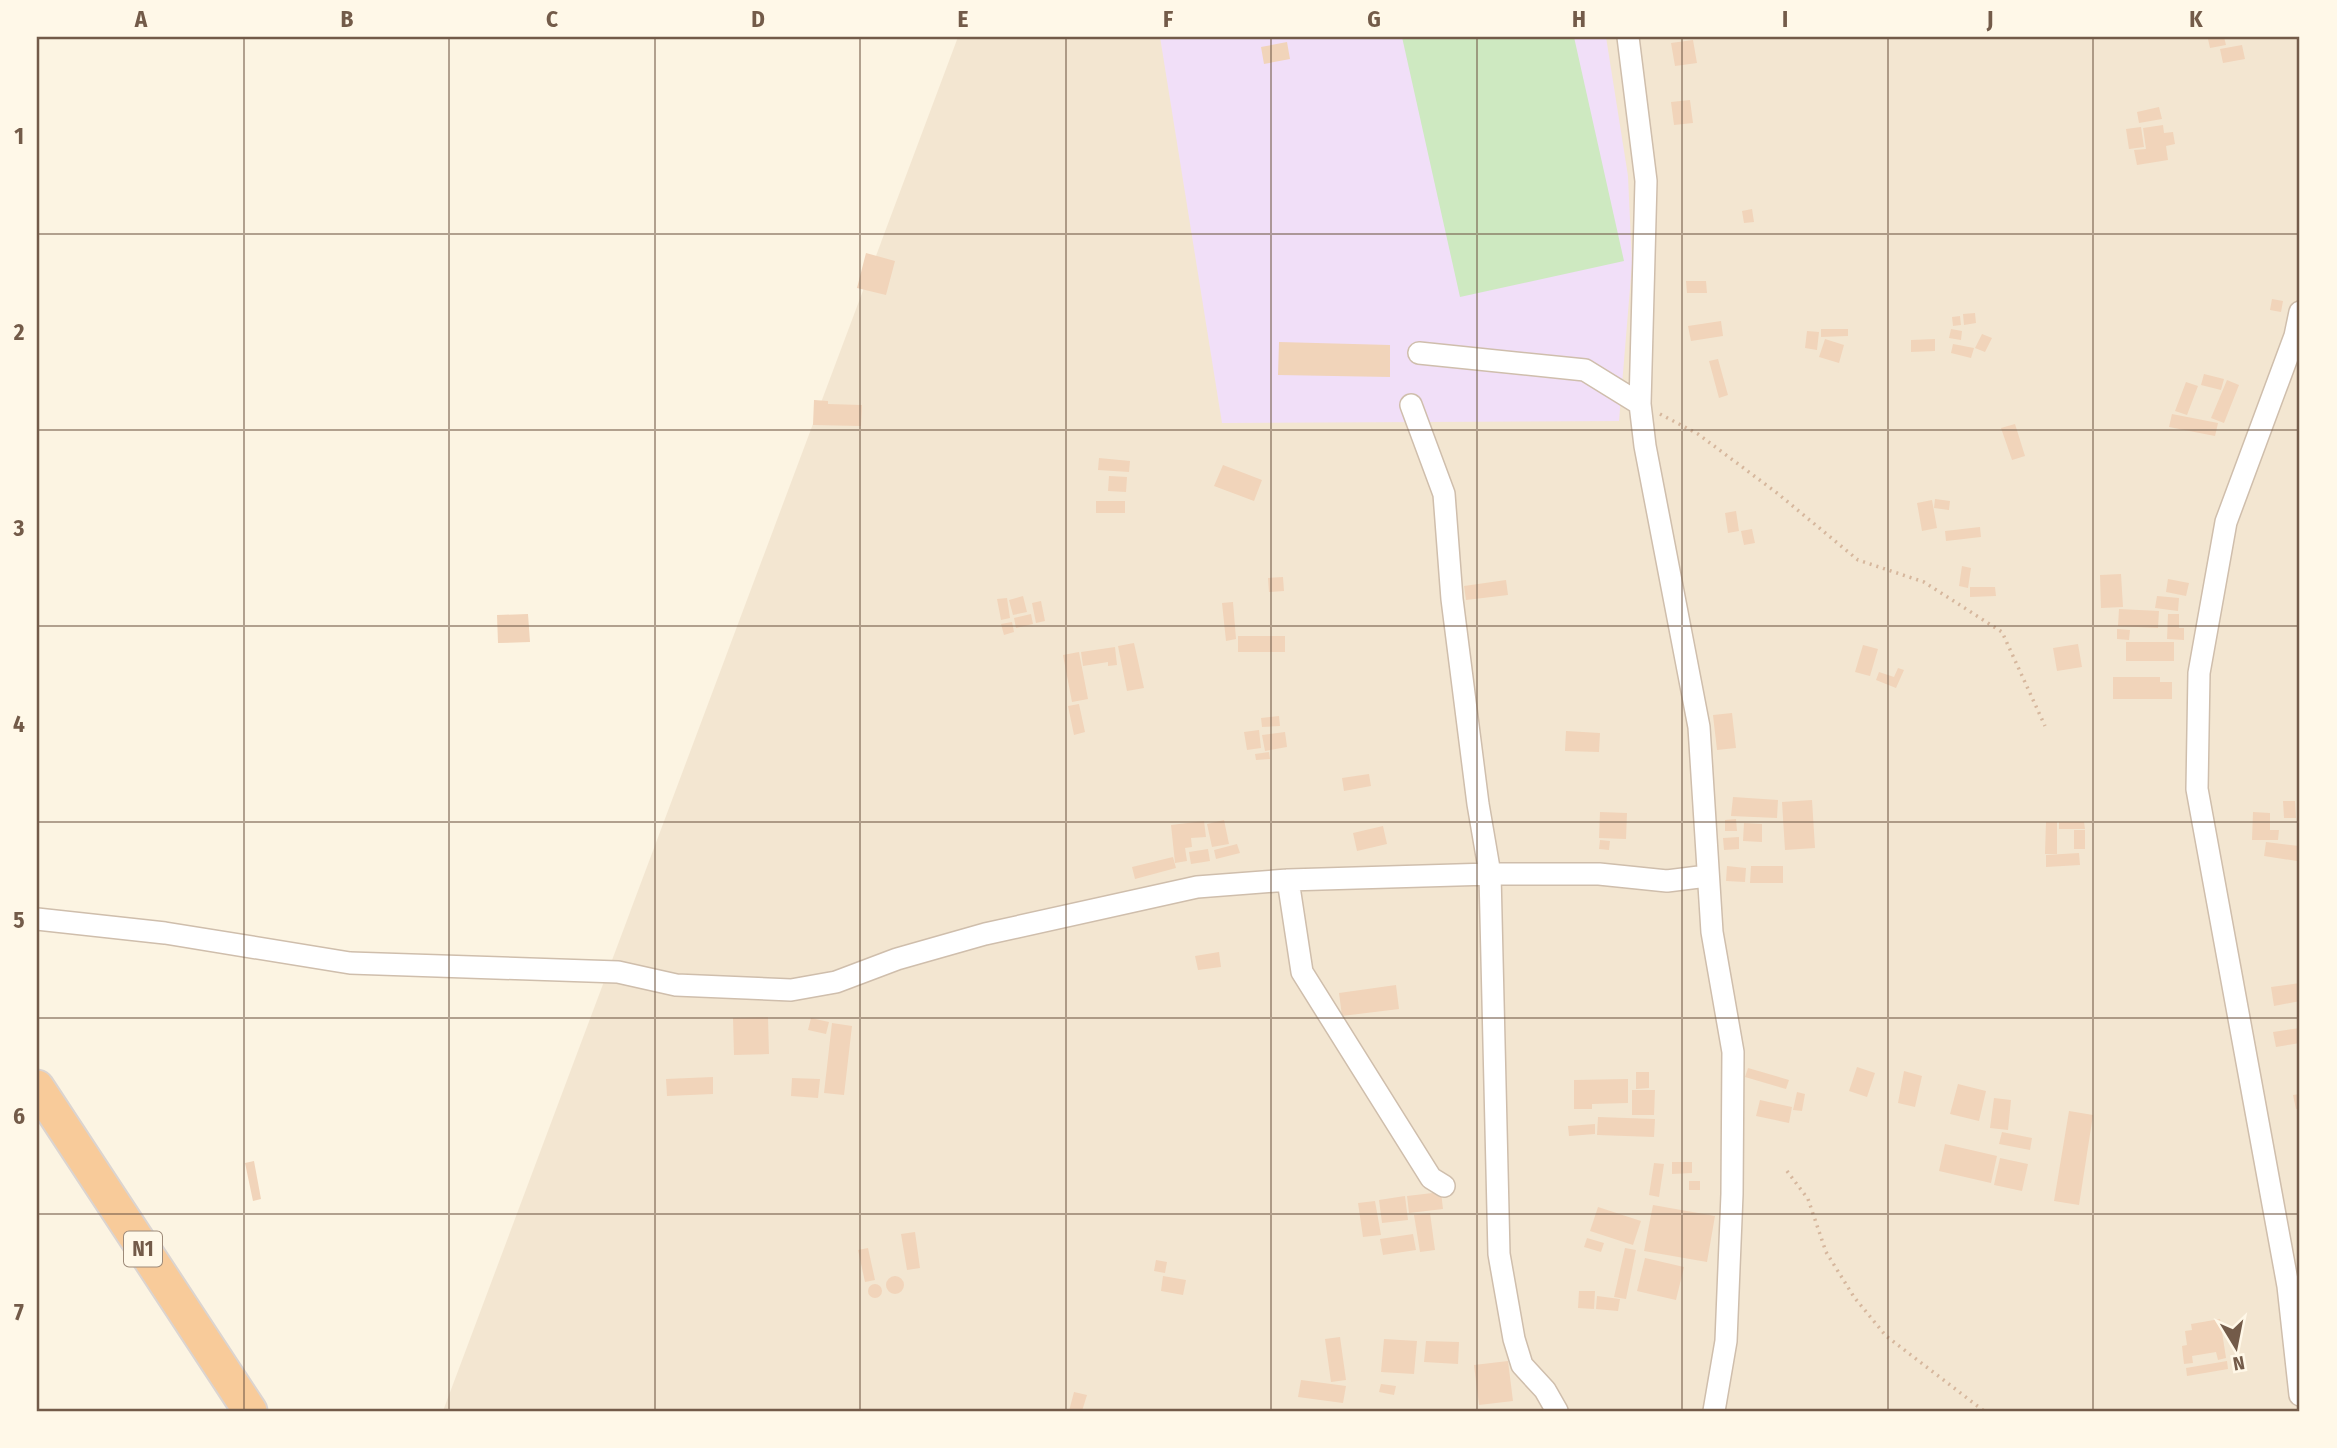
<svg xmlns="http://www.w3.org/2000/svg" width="2337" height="1448" viewBox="0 0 2337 1448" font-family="'Fira Sans Condensed',sans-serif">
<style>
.residential{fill:#f3e6d1}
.education{fill:#f1dff8}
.green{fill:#cee9c1}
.building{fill:#f1d4ba}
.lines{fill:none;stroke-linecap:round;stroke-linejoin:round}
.minor-casing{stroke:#cfbeac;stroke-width:24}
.trunk-casing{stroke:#dbd4d0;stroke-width:37}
.path{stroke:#d6b79d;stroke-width:3.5;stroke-dasharray:2 5;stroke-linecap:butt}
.minor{stroke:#fff;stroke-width:21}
.trunk{stroke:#f8cb9a;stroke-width:33}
.grid{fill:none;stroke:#735b49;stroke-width:2;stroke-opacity:0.55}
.labels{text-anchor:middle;stroke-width:5;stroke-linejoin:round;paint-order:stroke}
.shield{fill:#fff8e8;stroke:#9d8a79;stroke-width:2}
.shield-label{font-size:21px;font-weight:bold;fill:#735b49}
.neatline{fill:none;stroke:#735b49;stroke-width:2.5}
.grid-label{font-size:23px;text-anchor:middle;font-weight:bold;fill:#735b49}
</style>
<rect width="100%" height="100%" fill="#fcf4e2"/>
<path class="residential" d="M958,37h1342v1374h-1857z"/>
<path class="education" d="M1160,37h446l22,139 4,88 -13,157 -397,2z"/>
<path class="green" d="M1402,37h172l50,224 -164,36z"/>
<path class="building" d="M2224,37l2,8 -16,3 -2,-9z
M1693,40l4,23 -22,3 -4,-23z
M1287,42l3,17 -26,5 -3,-17z
M2242,45l3,14 -22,4 -3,-14z
M1690,100l3,23 -19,2 -3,-23z
M2159,107l3,12 -23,4 -2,-11z
M2163,125l1,8 9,-1 2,12 -9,2 2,14 -31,5 -3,-15 12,-1 -3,-21z
M2141,127l3,20 -15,2 -3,-20z
M1752,209l2,13 -10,1 -2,-12z
M866,253l29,8 -9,34 -29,-7z
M1686,281h20l1,12h-20z
M2272,299l11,2 -2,11 -11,-2z
M1975,313l1,10 -12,2 -1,-11z
M1960,316l1,9 -8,1 -1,-9z
M1721,321l2,15 -32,5 -3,-15z
M1821,329h27v7l-27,1z
M1951,329l11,2 -1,9 -12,-2z
M1807,331l12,1 -2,18 -12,-2z
M1982,334l10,4 -7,14 -10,-4z
M1825,339l19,6 -5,18 -20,-6z
M1935,339v12l-24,1v-12z
M1279,342l111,3v32l-112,-2z
M1953,344l21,4 -3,10 -20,-5z
M1718,359l10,36 -9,3 -10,-37z
M2204,374l20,5 -3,11 -20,-5z
M2227,380l12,5 -15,38 -13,-5z
M2186,382l12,4 -11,29 -12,-4z
M814,400l14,1v3l34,1 -1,21 -48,-1z
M2172,414l46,9 -3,13 -46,-9z
M2015,424l10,32 -13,4 -11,-32z
M1099,458l31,3 -1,11 -31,-2z
M1223,465l39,15 -8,21 -40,-15z
M1109,476l18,1 -1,15 -18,-1z
M1935,499l15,2 -1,9 -15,-2z
M1932,500l5,28 -15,3 -5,-28z
M1096,501h29v12h-29z
M1736,511l3,20 -11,2 -3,-20z
M1980,527l1,10 -35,4 -1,-10z
M1752,529l3,14 -11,2 -3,-14z
M1962,566l9,2 -3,20 -9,-2z
M2121,574l2,33 -22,1 -1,-33z
M1283,577l1,14 -15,1 -1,-14z
M2168,579l21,4 -3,13 -20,-4z
M1506,580l2,15 -42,5 -2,-14z
M1970,587h25l1,9 -26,1z
M1023,596l4,16 -14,3 -4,-15z
M2157,596l22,2 -1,13 -23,-3z
M1007,598l3,20 -9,2 -4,-21z
M1041,601l4,20 -9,2 -4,-20z
M1233,602l3,37 -10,2 -4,-38z
M2119,609l40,2 -1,17 -40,-2z
M528,614l2,28 -32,1 -1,-28z
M1031,614l2,10 -17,4 -2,-10z
M2168,614h11v14h5v12l-17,-1z
M1012,622l2,10 -10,3 -3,-11z
M2117,629l13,1 -1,10 -12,-1z
M1238,636h47v16h-47z
M2126,642h48v19h-48z
M1134,643l10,45 -17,3 -9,-45z
M2078,644l4,23 -25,4 -4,-23z
M1863,645l15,4 -8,27 -15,-4z
M1115,647l2,18 -9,1v-4l-25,4 -2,-14z
M1079,652l9,47 -16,3 -9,-47z
M1898,668l6,2 -8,18 -20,-8 3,-8 15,5z
M2113,677h47v5h12v17h-59z
M1079,704l6,28 -11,3 -6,-29z
M1732,713l4,35 -19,2 -4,-35z
M1279,716l1,10 -18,1 -1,-9z
M1259,730l2,18 -14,2 -3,-18z
M1566,731l34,2 -1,19 -34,-1z
M1285,732l2,15 -22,4 -3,-16z
M1269,752l1,7 -14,1 -1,-6z
M1369,774l2,12 -27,5 -2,-13z
M1733,797l45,3 -1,18 -46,-2z
M1812,800l3,48 -30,2 -3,-48z
M2283,801h12l1,17h-12z
M1600,812l27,1 -1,26 -27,-1z
M2253,812l17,1v17h9l-1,10h-26z
M1736,819l1,12h-12v-11z
M1224,820l5,24 -17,3 -5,-23z
M1204,821l2,16 -15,1 1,9 -7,1 2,13 -12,2 -4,-38z
M2046,822h11v32h-12z
M2059,822h25l1,7h-26z
M1744,823l18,1v18l-19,-1z
M1383,826l4,18 -30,7 -4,-18z
M2074,830h11v19h-11z
M1739,837v12l-15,1 -1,-12z
M1600,840l10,1 -1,9 -10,-1z
M2266,842l33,4 -2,15 -33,-5z
M1237,844l3,9 -24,6 -2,-9z
M1208,849l2,12 -19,3 -2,-12z
M2079,853l1,12 -34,2v-12z
M1173,857l3,11 -41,11 -3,-12z
M1727,866l19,2 -1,14 -19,-1z
M1751,866h32v17h-33z
M1219,952l2,15 -23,3 -3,-14z
M2300,983v18l-26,5 -3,-19z
M1396,985l3,24 -57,7 -3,-23z
M768,1017l1,37 -35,1 -1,-37z
M811,1018l18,4 -3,12 -18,-4z
M832,1023l20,3 -8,69 -20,-2z
M2300,1028v15l-24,4 -3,-15z
M1857,1067l18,6 -8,24 -18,-6z
M1748,1068l41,12 -3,9 -41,-12z
M1904,1071l18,5 -7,31 -17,-4z
M1636,1072h13v16l-13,1z
M713,1077v17l-46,2 -1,-17z
M792,1078l28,1 -2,19 -27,-2z
M1628,1079v24l-36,1v5h-18v-29z
M1958,1084l28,7 -7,30 -29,-7z
M1632,1090h23l-1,25h-22z
M1797,1092l8,2 -3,17 -9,-1z
M2300,1094v14l-4,1 -3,-14z
M1994,1098l17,2 -3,30 -18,-2z
M1760,1100l32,7 -3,16 -33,-7z
M2069,1111l24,4 -14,90 -25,-4z
M1598,1117l57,2 -1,18 -57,-2z
M1595,1124v10l-26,2 -1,-10z
M2002,1132l30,6 -2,12 -31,-6z
M1945,1144l52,12 -6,27 -52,-12z
M2000,1158l28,6 -6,27 -28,-6z
M254,1161l7,38 -8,2 -8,-38z
M1672,1162h20v11l-20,1z
M1654,1163l10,1 -5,33 -10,-2z
M1689,1181h11v9h-11z
M1441,1192l2,17 -34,4 -2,-17z
M1405,1196l3,24 -26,3 -3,-23z
M1375,1201l6,34 -18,2 -5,-34z
M1653,1205l62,11 -8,46 -63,-11z
M1598,1207l43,14 -8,24 -43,-14z
M1430,1213l5,37 -15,2 -6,-37z
M915,1232l5,36 -13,2 -6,-36z
M1413,1234l3,16 -33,5 -3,-16z
M1587,1238l17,5 -3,9 -17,-5z
M868,1248l7,32 -10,2 -7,-32z
M1625,1248l11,2 -10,49 -12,-2z
M1645,1258l39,9 -8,33 -39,-9z
M1156,1260l11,2 -2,11 -11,-2z
M886 1285a9 9 0 1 1 18 0a9 9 0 1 1-18 0Z
M1163,1276l23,4 -3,15 -22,-4z
M868 1291a7 7 0 1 1 14 0a7 7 0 1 1-14 0Z
M1579,1291h16l-1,18 -16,-1z
M1597,1296l23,3 -2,12 -22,-2z
M2220,1319l6,39 -8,2 -2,-8 -24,4 1,7 -9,1 -2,-18 5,-1 -2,-14 7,-1 -1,-6z
M1340,1337l6,43 -15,2 -6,-43z
M1384,1339l33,2 -3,33 -33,-2z
M1426,1341l33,1 -1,22 -34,-2z
M1508,1361l5,40 -34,4 -5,-40z
M2227,1361l1,8 -41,7 -1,-8z
M1301,1380l45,6 -3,17 -45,-6z
M1381,1384l15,2 -2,9 -15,-3z
M1074,1392l13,3 -5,16h-13z"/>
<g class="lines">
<g class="minor-casing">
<path id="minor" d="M1628,37l18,144 -6,223 5,42 54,281 13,205 21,120 -1,142 -6,147 -12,70
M2300,312l-5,24 -69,186 -27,151 -2,116 91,497 12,109
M1419,353l166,17 55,34
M1411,405l33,89 8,105 26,205 12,70 9,380 15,85 8,26 23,25 12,21
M1288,880l14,92 129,206 13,8
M37,919l128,14 185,30 268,9 58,13 115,5 45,-8 61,-23 88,-25 212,-47 91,-7 202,-6h109l68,7 40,-5"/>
</g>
<g class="trunk-casing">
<path id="trunk" d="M37,1087l213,324"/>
</g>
<path class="path" d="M1660,414l38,20 79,59 81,67 66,22 78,50 43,94
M1787,1171l21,28 18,53 28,45 32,39 98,75"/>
<use href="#minor" class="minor"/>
<use href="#trunk" class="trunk"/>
</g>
<path class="grid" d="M244,37v1374M449,37v1374M655,37v1374M860,37v1374M1066,37v1374M1271,37v1374M1477,37v1374M1682,37v1374M1888,37v1374M2093,37v1374M37,234h2263M37,430h2263M37,626h2263M37,822h2263M37,1018h2263M37,1214h2263"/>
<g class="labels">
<rect class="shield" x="124" y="1231.5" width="38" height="35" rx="5"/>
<g class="shield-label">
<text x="143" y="1256">N1</text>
</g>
</g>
<rect width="2337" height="1448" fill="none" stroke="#fff8e8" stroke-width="77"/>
<g transform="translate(2236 1347) rotate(170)" stroke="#fff8e8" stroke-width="5" paint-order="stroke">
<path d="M0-5L12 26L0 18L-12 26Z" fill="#735b49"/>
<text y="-10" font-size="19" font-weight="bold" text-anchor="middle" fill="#735b49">N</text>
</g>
<rect x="38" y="38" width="2260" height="1372" class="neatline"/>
<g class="grid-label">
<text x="141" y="27">A</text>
<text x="347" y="27">B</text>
<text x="552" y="27">C</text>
<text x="758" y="27">D</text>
<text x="963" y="27">E</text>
<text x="1168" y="27">F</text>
<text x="1374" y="27">G</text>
<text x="1579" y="27">H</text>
<text x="1785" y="27">I</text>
<text x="1990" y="27">J</text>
<text x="2196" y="27">K</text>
<text x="19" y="144">1</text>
<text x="19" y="340">2</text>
<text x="19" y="536">3</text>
<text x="19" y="732">4</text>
<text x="19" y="928">5</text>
<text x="19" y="1124">6</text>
<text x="19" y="1320">7</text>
</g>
</svg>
